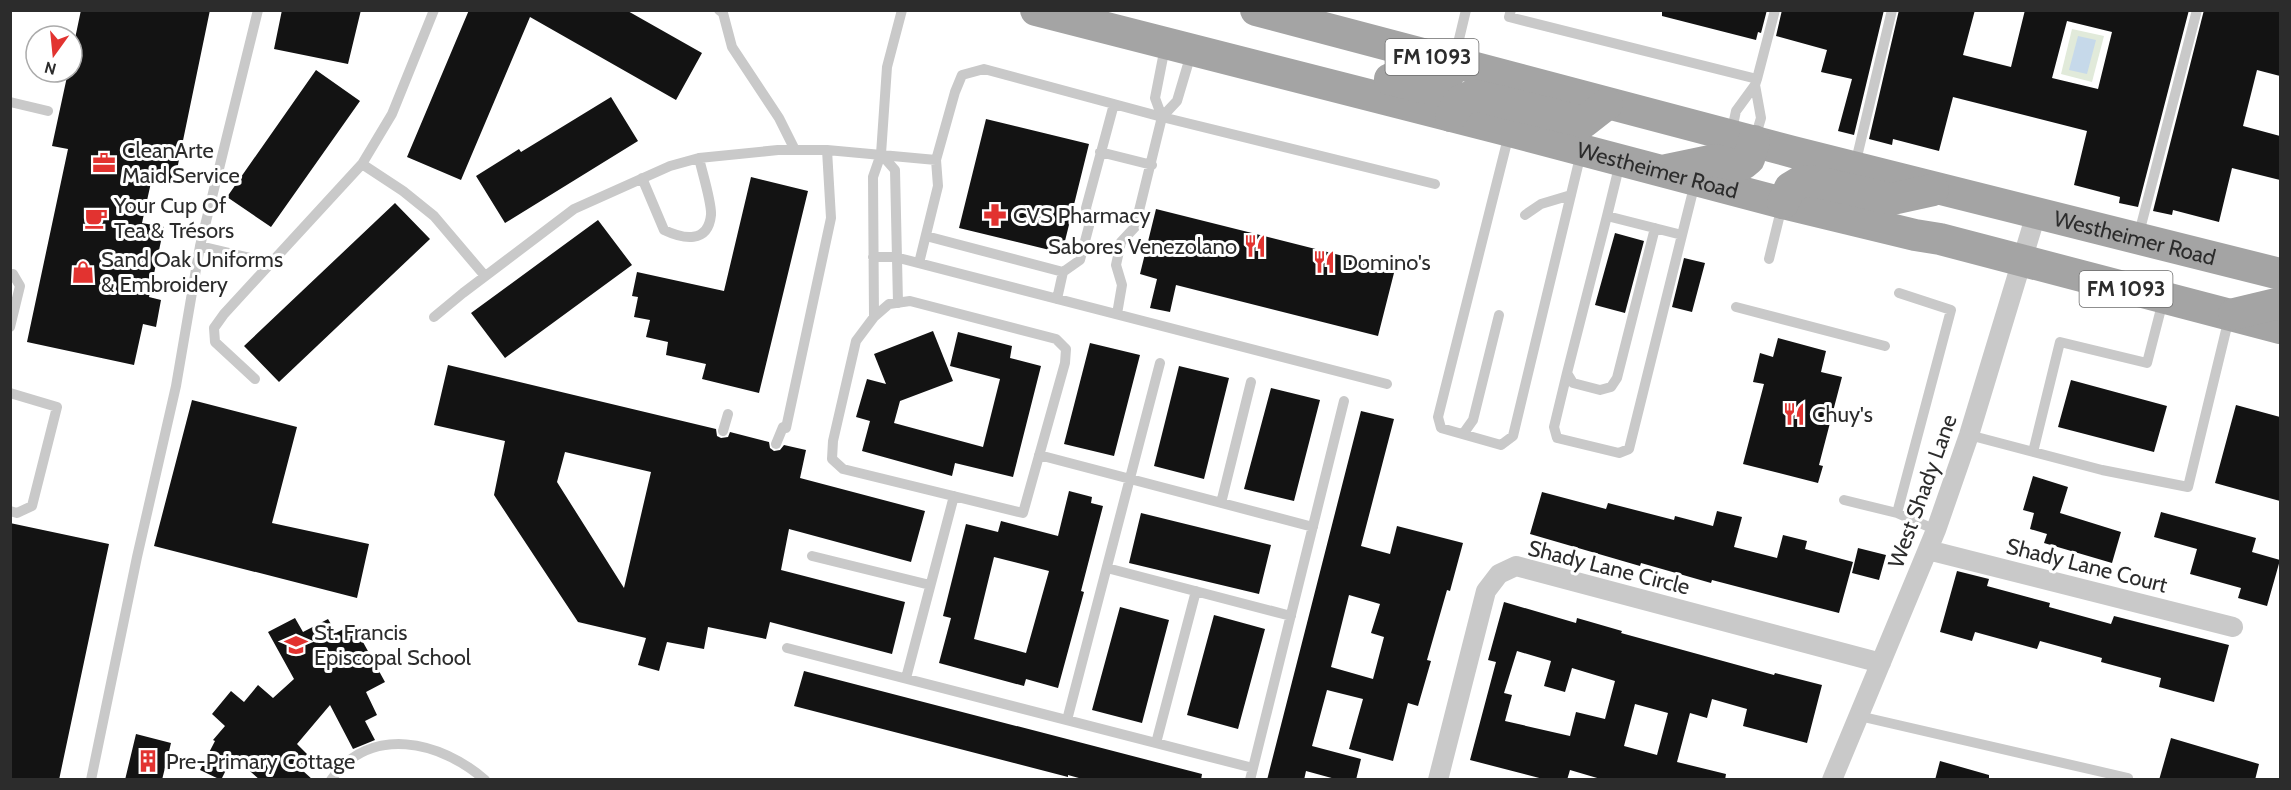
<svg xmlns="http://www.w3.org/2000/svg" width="2291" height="790" viewBox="0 0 2291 790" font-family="Cabin,sans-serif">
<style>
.green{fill:#e1eada}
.water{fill:#c6d9ea}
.building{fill:#131313;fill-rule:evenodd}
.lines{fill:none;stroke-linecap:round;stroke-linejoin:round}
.lane{stroke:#c9c9c9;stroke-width:10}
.street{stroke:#c9c9c9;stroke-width:20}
.primary{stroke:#a4a4a4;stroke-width:32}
.labels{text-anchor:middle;stroke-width:6;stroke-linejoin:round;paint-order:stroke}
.shield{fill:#fff;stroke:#6b6b6b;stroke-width:1.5}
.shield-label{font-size:21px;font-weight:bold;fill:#2c2c2c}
.poi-label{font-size:22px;fill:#2c2c2c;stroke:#fff;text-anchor:start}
.street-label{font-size:22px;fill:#2c2c2c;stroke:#fff}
</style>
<rect width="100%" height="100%" fill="#fff"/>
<path class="green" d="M2072,29l32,7 -12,46 -31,-8z"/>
<path class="water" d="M2078,36l18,4 -9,34 -18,-4z"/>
<path class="building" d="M81,10h129l-36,174 -22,-6 -10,45 22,4 -15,70 12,3 -5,27 -13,-3 -9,41 -107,-23 41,-193 -16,-3 16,-74h4v-19z
M282,10h79l-13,54 -74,-15z
M469,10h157l76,43 -26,47 -146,-83 -69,163 -54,-23z
M1662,10h105l-6,23 -3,-1 -2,8 -94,-24z
M1782,10h102l-30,125 -16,-4 14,-52 -31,-7 6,-22 -51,-14z
M1899,10h76l-12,45 48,12 14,-57h164l-51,197 -19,-4 1,-6 -46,-12 13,-54 -134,-34 -14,54 -46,-12 -1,6 -23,-6zM2067,21l45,11 -14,57 -46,-11z
M2204,10h76v66l-23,-6 -14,56 37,10v44l-48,-12 -13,54 -46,-12 -1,5 -19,-4z
M316,70l44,31 -89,126 -44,-30z
M611,97l27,44 -133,82 -29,-47 43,-27 2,3z
M986,119l103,25 -27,109 -103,-25z
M751,177l57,14 -49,202 -57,-14 4,-15 -40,-9 2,-13 -22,-5 4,-17 -16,-3 4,-20 -6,-1 5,-24 87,19z
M395,203l35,36 -151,143 -35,-36z
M1156,209l239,60 -17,67 -202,-51 -6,27 -20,-4 7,-29 -17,-5z
M598,220l34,45 -127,93 -34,-45z
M1615,233l29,8 -19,72 -30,-8z
M1684,258l21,5 -13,49 -20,-5z
M933,331l20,50 -53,20 -6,22 89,24 17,-68 -50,-13 8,-34 54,14 -2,12 31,8 -28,111 -58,-14 -3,13 -90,-25 8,-30 -14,-4 11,-38 19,5 -12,-30z
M1778,338l48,13 -5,21 21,5 -23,88 4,1 -5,17 -75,-19 21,-80 -11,-2 7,-29 13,4z
M1090,343l50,12 -26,101 -50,-12z
M448,365l268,64 1,7 4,2 7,-1 2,-5 39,10 1,6 4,3 6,-1 4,-5 22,5 -6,28 125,33 -14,51 -122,-33 -8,41 124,32 -13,52 -122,-32 -4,17 -58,-12 -4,22 -37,-7 -8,29 -21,-6 8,-27 -68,-16 -84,-127 11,-54 -71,-16zM565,452l86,20 -27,116 -67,-106z
M1179,366l50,12 -25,101 -50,-13z
M2071,380l96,26 -13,46 -96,-25z
M1271,388l49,12 -26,101 -50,-12z
M192,400l105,27 -25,96 97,21 -12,54 -203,-52z
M2236,405l44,12v84l-65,-18z
M1361,411l33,8 -33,127 29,8 7,-28 66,17 -13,48 -3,-1 -20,70 4,1 -13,45 -10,-3 -15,58 -44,-12 14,-50 -36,-9 -15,56 49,13 -5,21h-17l-33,-9 -2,9h-37zM1349,595l31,9 -9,29 13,4 -11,42 -42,-12z
M2033,476l35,11 -8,26 61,19 -9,31 -68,-20 3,-9 -17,-5 4,-16 -11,-3z
M1069,491l23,6 -1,6 12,3 -22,85 3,1 -26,96 -32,-9 -2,7 -85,-23 12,-45 -8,-2 23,-92 32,8 3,-11 57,15zM994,557l55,14 -23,82 -52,-14z
M1542,492l64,17 2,-6 66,17 1,-4 38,10 4,-15 25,6 -8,30 43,11 6,-23 24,6 -2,8 48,13 -14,51 -127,-33 -1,3 -70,-20 -1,3 -110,-32z
M2161,512l95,26 -4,14 28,8 -13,46 -29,-8 3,-10 -51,-14 7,-25 -43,-12z
M1141,513l130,32 -12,49 -130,-31z
M10,523l99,21 -50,236h-49z
M1858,548l28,7 -7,25 -27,-7z
M1957,571l32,8 -2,7 63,17 -1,4 62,17 3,-8 115,29 -15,57 -55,-15 2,-9 -60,-16 1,-4 -62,-17 -3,8 -62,-17 -3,9 -32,-9z
M1504,602l72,21 1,-5 45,13 -1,2 153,42 1,-2 47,12 -15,58 -64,-17 4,-17 -35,-10 -5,19 -17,-5 -13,49 49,12 -1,6h-121l-34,-10 -3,10h-20l-77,-20 26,-98 -8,-2zM1517,651l34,10 -7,25 21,6 7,-24 43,13 -10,38 -29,-7 -6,24 -65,-15 7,-26 -8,-2zM1635,704l33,9 -11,42 -33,-9z
M1120,607l49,13 -27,103 -50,-13z
M1214,615l51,14 -27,100 -51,-14z
M295,618l8,14 25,-13 8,14 17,-9 32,58 -19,10 11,23 -12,6 10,19 -22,9 -23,-44 -33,39 10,10 -2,2 6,4 -9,10 11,10h-53l-27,-24 -12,24 -21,-10 15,-29 -2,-1 12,-14 -13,-12 19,-23 13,11 14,-17 15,13 21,-19 -26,-47z
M804,671l398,103 -1,6h-115l-18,-5v2l-274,-71z
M136,734l35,9 -9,37h-37z
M2171,738l88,26 -4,16h-96z
M1940,761l49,14v5h-54z"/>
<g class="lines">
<path class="lane" d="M719,10l4,3 9,34 47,71 16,32
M1511,10l-2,7 248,62 -2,6 6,33 -6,20
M1454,60l12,-50
M1757,79l18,-69
M10,102l38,9
M1162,117l-7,-19 10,-51
M1509,134l-71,283 3,11 60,17 12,-9 68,-283
M1731,134l5,-23 19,-26
M1100,152l52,13
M881,154l14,16 3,133
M1620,163l-13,53 75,19 13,-52
M362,164l41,27 31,25 51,60
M1855,165l37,-155
M642,178l22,52c19,9 44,14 47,-15 1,-12 -9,-43 -12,-57
M1525,215l16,-11 30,-9
M1607,216l-40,157 6,10 27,7 11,-3 6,-9 38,-150
M926,236l137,36
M2138,237l59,-227
M200,246l71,17
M873,257h22l492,127
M1769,259l13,-53
M919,263l19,-77 -2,-26 19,-68 7,-17 22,-6 178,48 273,67
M1057,299l6,-27 17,-12 9,-34 -3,-18 28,-104
M910,301l146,38 10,10 -1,14 -42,150 -180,-44 -11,-10 1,-18 23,-100 18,-24 15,-13z
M1736,307l149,39
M1117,314l5,-29 -6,-20 5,-23 14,-15 27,-110 15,-16 14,-47
M434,317l29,-24 111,-84 96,-43 29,-8 79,-8h49l109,10
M874,317l-1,-140 8,-23 6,-87 15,-57
M10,327l10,-41 -7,-12
M1567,373l-13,54 3,11 62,15 10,-4 53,-214
M255,379l-40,-37 -1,-14 10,-14 138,-150 30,-50 42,-104
M10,393l47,14 -25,99 -15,7 -7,-2
M786,428l45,-210 -4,-68
M723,431l5,-17
M1463,434l10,-14 26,-105
M1969,435l133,35 86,17 41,-169
M776,444l7,-17
M2033,452l27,-110 87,21 16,-62
M1039,455l274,72
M1844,500l53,13 39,17
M1221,503l30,-121
M1897,513l54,-203 -52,-17
M812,556l118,29
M1107,568l184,48
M787,648l466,120
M906,678l48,-182
M1859,716l269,62
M1067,720l93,-357
M1156,743l40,-152
M91,780l46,-223 39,-171 24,-140 58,-236
M331,780c39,-56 110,-39 154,0
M1250,780l94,-379"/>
<path class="street" d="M1928,550l305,77
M1438,780l48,-189 13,-17 17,-8 365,97
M1832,780l104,-250 33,-95 68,-224"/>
<g class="primary">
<path id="s1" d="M1036,10l474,121 273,72 132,32 25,4 340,89"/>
<path id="s2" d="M1256,10l537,142 487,122"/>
<path d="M1390,79c10,2 46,15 53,6 4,-5 7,-15 10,-22"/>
<path d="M1451,116l9,-15 14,-6 110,27 23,-18"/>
<path d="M1667,170l48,-10 19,5 9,-1 6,-5 5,-18"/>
<path d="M1783,203l7,-15 10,-6 13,-1 79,18 41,-9"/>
<path d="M2234,314l46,-11"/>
</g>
</g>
<defs>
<g id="office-bare" transform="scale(1.8)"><path d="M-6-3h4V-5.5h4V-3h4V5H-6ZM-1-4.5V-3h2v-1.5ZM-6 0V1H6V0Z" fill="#e23330" stroke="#fff" stroke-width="2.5" paint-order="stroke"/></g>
<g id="pharmacy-bare" transform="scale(1.8)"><path d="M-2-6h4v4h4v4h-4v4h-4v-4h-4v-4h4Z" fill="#e23330" stroke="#fff" stroke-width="2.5" paint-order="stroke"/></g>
<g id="cafe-bare" transform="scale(1.8)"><path d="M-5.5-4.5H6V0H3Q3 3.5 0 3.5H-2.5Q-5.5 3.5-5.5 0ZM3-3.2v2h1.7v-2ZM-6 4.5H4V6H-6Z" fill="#e23330" stroke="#fff" stroke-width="2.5" paint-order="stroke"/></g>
<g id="restaurant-bare" transform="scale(1.8)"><path d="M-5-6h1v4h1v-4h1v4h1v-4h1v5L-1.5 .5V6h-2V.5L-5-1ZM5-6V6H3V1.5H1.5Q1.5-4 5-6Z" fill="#e23330" stroke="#fff" stroke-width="2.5" paint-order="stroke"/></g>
<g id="shop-bare" transform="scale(1.8)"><path d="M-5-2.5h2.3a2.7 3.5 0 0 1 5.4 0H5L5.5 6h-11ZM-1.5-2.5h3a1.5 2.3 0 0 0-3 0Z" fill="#e23330" stroke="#fff" stroke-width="2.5" paint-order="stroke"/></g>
<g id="school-bare" transform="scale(1.8)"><path d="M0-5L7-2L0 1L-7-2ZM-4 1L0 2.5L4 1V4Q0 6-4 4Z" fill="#e23330" stroke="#fff" stroke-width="2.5" paint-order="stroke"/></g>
<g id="building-bare" transform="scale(1.8)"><path d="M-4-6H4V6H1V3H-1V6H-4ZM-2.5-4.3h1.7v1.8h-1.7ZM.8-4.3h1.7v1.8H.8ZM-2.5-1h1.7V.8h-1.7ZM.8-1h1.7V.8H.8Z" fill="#e23330" stroke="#fff" stroke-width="2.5" paint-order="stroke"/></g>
</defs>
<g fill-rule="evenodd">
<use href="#office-bare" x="104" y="163"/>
<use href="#pharmacy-bare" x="995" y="215"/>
<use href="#cafe-bare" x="96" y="218"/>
<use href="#restaurant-bare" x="1255" y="246"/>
<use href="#restaurant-bare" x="1324" y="262"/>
<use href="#shop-bare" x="83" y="272"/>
<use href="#restaurant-bare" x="1794" y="414"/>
<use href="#school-bare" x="296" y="645"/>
<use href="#building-bare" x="148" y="761"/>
</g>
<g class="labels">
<g class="shield">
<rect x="1385.5" y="39" width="93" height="36" rx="4.5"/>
<rect x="2079.5" y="271" width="93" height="36" rx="4.5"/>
</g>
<g class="shield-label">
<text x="1432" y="64">FM 1093</text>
<text x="2126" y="296">FM 1093</text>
</g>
<g class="poi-label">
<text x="122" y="158">CleanArte<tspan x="122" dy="25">Maid Service</tspan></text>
<text x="114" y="213">Your Cup Of<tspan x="114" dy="25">Tea &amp; Trésors</tspan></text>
<text x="1013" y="223">CVS Pharmacy</text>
<text x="1237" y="254" text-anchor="end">Sabores Venezolano</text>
<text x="101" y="267">Sand Oak Uniforms<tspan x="101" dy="25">&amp; Embroidery</tspan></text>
<text x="1342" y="270">Domino's</text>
<text x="1812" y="422">Chuy's</text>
<text x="314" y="640">St. Francis<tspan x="314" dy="25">Episcopal School</tspan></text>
<text x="166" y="769">Pre-Primary Cottage</text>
</g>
<g class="street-label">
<text dy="8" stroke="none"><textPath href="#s1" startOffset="642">Westheimer Road</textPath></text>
<text dy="8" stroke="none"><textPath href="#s2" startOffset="908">Westheimer Road</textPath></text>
<text transform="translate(1922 491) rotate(-70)" y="8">West Shady Lane</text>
<text transform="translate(2087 565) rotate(14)" y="8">Shady Lane Court</text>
<text transform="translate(1609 567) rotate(14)" y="8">Shady Lane Circle</text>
</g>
</g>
<rect width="2291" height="790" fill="none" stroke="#2c2c2c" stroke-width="24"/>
<g transform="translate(54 54) rotate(195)"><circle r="28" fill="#ffffff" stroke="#ababab" stroke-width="1.5"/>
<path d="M0-4.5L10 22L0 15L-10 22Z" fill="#e23330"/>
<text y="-9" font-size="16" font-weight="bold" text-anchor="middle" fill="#2c2c2c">N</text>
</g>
</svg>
